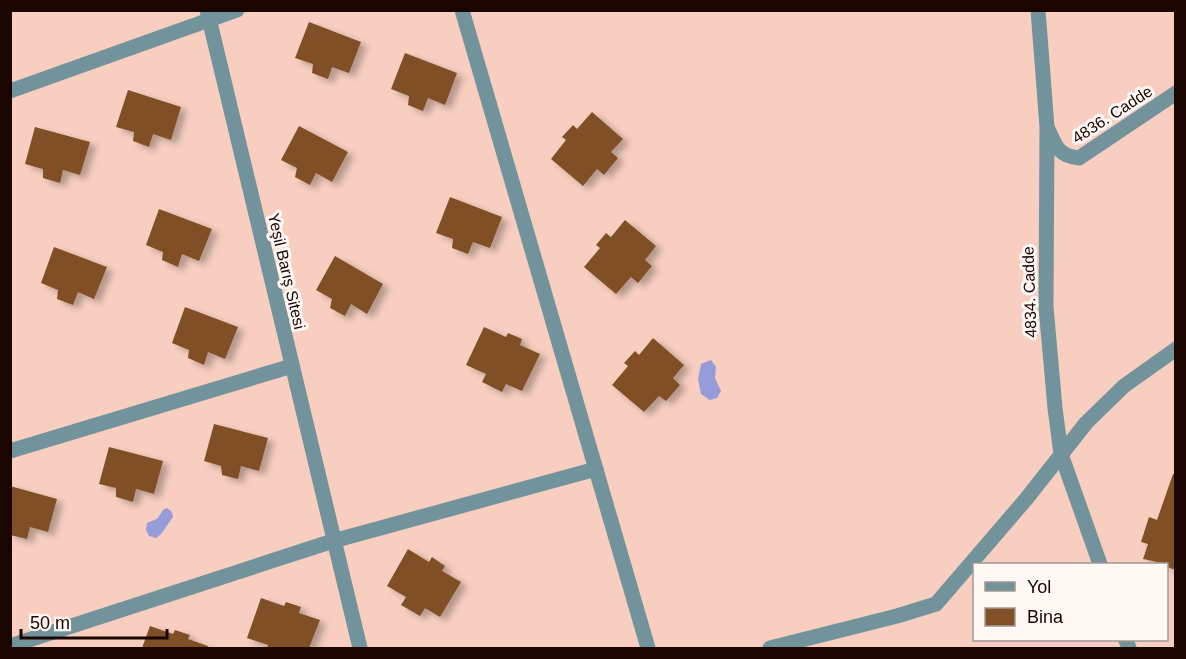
<svg xmlns="http://www.w3.org/2000/svg" width="1186" height="659" viewBox="0 0 1186 659" font-family="Arial,sans-serif">
<style>
.water{fill:#969cd9}
.building{fill:#805027;filter:url(#shadow)}
.lines{fill:none;stroke-linecap:round;stroke-linejoin:round}
.minor{stroke:#72929c;stroke-width:15}
.tertiary{stroke:#72929c;stroke-width:15}
.labels{text-anchor:middle;stroke-width:6;stroke-linejoin:round;paint-order:stroke}
.street-label{font-size:16px;fill:#1a0501;stroke:#fff8f5}
</style>
<defs>
<filter id="shadow"><feDropShadow dx="6" dy="4" stdDeviation="3" flood-color="#0004"/></filter>
</defs>
<rect width="100%" height="100%" fill="#f7cec0"/>
<path class="water" d="M711,360l5,7 -1,11 6,13 -4,7 -7,2 -9,-6 -3,-15 3,-15z
M167,508l5,4 1,5c-5,6 -10,17 -17,21l-7,-2 -3,-6 1,-7 10,-4 6,-9z"/>
<path class="building" d="M309,22l52,20 -12,31 -17,-6 -4,12 -16,-6 1,-9 -18,-6z
M405,53l52,20 -12,32 -17,-7 -5,13 -15,-6 1,-9 -18,-7z
M128,90l53,17 -10,33 -18,-6 -4,13 -16,-6 1,-9 -18,-5z
M592,112l31,27 -12,13 7,6 -14,17 -7,-6 -14,17 -32,-27 15,-19 -4,-3 11,-12 4,4z
M299,126l49,26 -16,30 -16,-9 -6,12 -15,-8 2,-9 -16,-8z
M35,127l55,15 -10,33 -17,-5 -3,13 -17,-5v-9l-18,-5z
M450,197l52,20 -12,31 -17,-6 -5,12 -16,-6 1,-9 -17,-6z
M159,209l53,20 -13,32 -17,-7 -4,13 -16,-7 1,-8 -17,-7z
M625,220l31,26 -11,14 7,6 -14,17 -7,-6 -15,17 -32,-27 16,-19 -4,-3 10,-12 5,4z
M54,247l53,20 -13,32 -16,-7 -5,13 -16,-6 1,-9 -17,-7z
M335,256l48,28 -16,30 -16,-10 -6,12 -15,-8 2,-9 -16,-9z
M185,307l53,20 -13,32 -17,-7 -4,13 -16,-7 1,-8 -17,-7z
M484,327l22,10 2,-4 14,6 -2,6 20,9 -18,37 -16,-7 -4,8 -20,-10 4,-8 -20,-9z
M653,338l31,27 -11,13 7,7 -14,16 -7,-5 -15,16 -32,-27 16,-19 -4,-3 11,-12 4,4z
M214,424l54,14 -9,33 -18,-5 -3,13 -16,-4 -1,-9 -17,-5z
M109,447l54,14 -9,33 -18,-5 -3,13 -17,-5v-9l-17,-4z
M1173,474h3v96l-9,-3v-3l-24,-5 5,-15 -7,-2 8,-25 8,3z
M10,486l47,13 -9,33 -18,-5 -3,12 -17,-4z
M408,549l21,13 3,-5 13,9 -3,5 19,11 -21,35 -15,-9 -5,8 -19,-11 5,-8 -19,-11z
M261,598l23,8 2,-4 15,5 -2,6 21,7 -11,28h-42l1,-3 -21,-7z
M150,626l23,8 2,-4 15,5 -2,4 20,7 -1,2h-65z"/>
<g class="lines">
<path class="minor" d="M207,10l153,638
M1038,10l9,117 -1,180 9,101 6,46 39,110
M10,91l227,-81
M1049,131c7,17 11,25 30,27l97,-65
M10,451l282,-85
M1126,640l3,8
M10,646l323,-105 263,-72
M770,648l127,-32 39,-12 91,-106 59,-75 38,-37 52,-37"/>
<path class="tertiary" d="M462,10l186,638"/>
</g>
<g class="labels">
<g class="street-label">
<text transform="translate(1112 114) rotate(-33)" y="6">4836. Cadde</text>
<text transform="translate(287 271) rotate(77)" y="6">Yeşil Barış Sitesi</text>
<text transform="translate(1029 292) rotate(-92)" y="6">4834. Cadde</text>
</g>
</g>
<rect width="1186" height="659" fill="none" stroke="#1a0501" stroke-width="24"/>
<rect x="973" y="563" width="195" height="78" fill="#fff8f5" stroke="#a39793" stroke-width="1.5"/>
<rect x="985" y="582" width="30" height="9" fill="#72929c" stroke="#a39793" stroke-width="1.5"/>
<text x="1027" y="593" font-size="18" fill="#1a0501">Yol</text>
<rect x="985" y="608" width="30" height="18" fill="#805027" stroke="#a39793" stroke-width="1.5"/>
<text x="1027" y="623" font-size="18" fill="#1a0501">Bina</text>
<path d="M21 629v9h146v-9" fill="none" stroke="#1a0501" stroke-width="3"/>
<text x="30" y="629" font-size="18" fill="#1a0501" stroke="#fff8f5" stroke-width="4.5" paint-order="stroke">50 m</text>
</svg>
